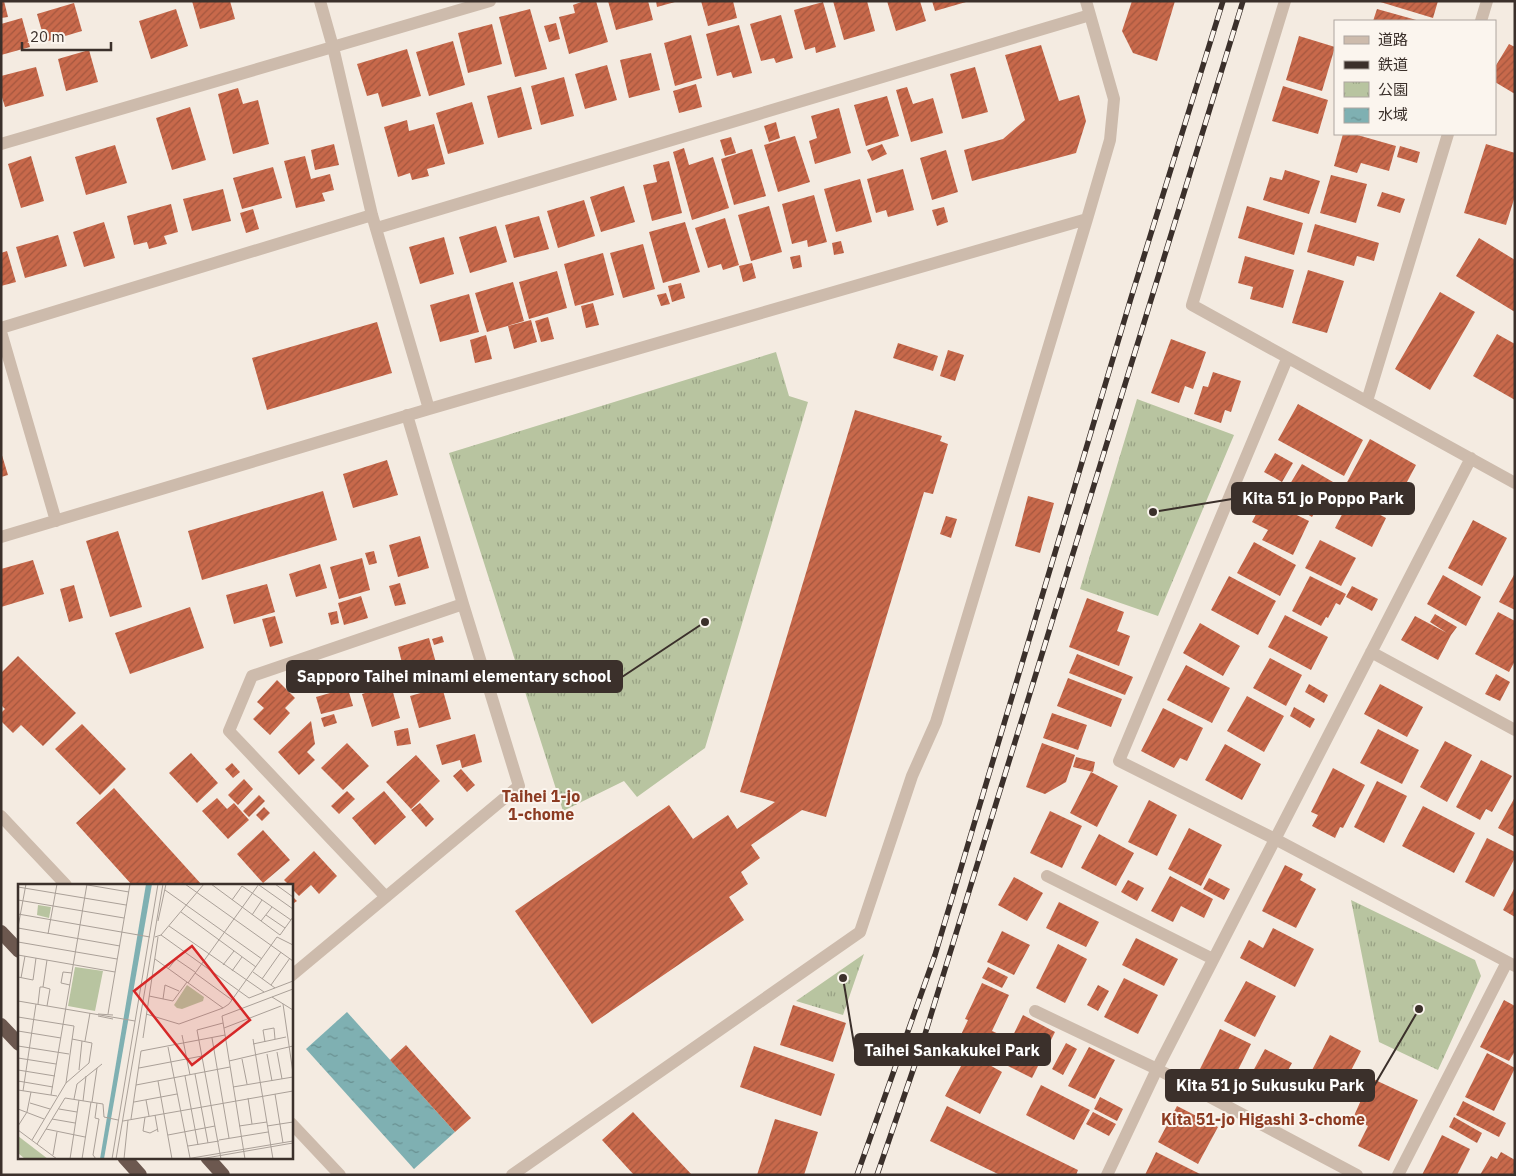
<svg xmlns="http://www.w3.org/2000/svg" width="1516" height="1176" viewBox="0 0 1516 1176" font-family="'IBM Plex Sans','Noto Sans JP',sans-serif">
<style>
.park{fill:url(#park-tufts)}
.water{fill:url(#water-ripples)}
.building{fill:url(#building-hatch)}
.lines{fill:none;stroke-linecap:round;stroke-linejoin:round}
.minor{stroke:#cdbbac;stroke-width:12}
.trunk{stroke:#6c584f;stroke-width:14}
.rail-casing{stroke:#3b302b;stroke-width:5.5}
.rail{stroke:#fbf5ee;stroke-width:4;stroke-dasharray:11;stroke-linecap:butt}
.labels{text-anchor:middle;stroke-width:4;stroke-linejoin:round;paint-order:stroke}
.neighbourhood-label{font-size:16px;font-weight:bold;fill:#8c3b22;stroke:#fbf5ee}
.inset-road{fill:none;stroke:#aaa098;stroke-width:1}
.view{fill:#d62828;fill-opacity:0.15;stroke:#d62828;stroke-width:2.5}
.inset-edge{fill:none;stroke:#3b302b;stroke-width:2.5}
.leader{fill:none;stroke:#3b302b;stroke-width:2}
.callout-dot{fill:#3b302b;stroke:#fbf5ee;stroke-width:2}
.callout{fill:#3b302b;stroke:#3b302b;stroke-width:2}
.callout-label{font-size:16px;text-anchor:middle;font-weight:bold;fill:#fff}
</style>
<defs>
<pattern id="park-tufts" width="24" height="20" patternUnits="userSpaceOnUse" patternTransform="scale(1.25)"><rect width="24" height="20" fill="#b8c4a0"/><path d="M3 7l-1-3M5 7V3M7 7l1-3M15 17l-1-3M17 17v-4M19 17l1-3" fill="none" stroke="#97a083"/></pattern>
<pattern id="water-ripples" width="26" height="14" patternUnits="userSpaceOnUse" patternTransform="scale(1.25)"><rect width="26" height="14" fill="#7fb0b2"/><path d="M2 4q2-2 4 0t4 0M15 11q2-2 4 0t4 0" fill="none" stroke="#699091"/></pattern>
<pattern id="building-hatch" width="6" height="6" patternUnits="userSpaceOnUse" patternTransform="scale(1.25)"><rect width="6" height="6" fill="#c8694b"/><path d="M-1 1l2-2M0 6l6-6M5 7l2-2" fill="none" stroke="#a4573f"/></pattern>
</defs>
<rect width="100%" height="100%" fill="#f4ebe1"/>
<path class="park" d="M776,352l13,44 19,6 -103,346 -68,49 -13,-16 -61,30 -114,-358z
M1137,399l97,36 -76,181 -78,-27z
M1351,900l124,60 6,16 -43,94 -59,-28z
M864,954l-21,61 -47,-14z"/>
<path class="water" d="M347,1012l108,120 -41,37 -108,-120z"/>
<path class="building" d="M1,1h3l4,16 -7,1z
M192,1h38l5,18 -35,10z
M584,1h12l12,41 -39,12 -10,-37 16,-4 -2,-8z
M608,1h40l5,19 -37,10z
M656,1h19v1l-18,5z
M701,1h32l4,17 -29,8z
M833,1h34l8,30 -31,9z
M887,1h33l6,20 -30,10z
M932,1h34v1l-31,9z
M1132,1h43l-18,60 -24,-8 -11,-22z
M1377,1h61l-5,17z
M823,2l13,45 -20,6 -1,-6 -10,3 -11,-40z
M74,3l8,28 -37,11 -8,-28z
M176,9l12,37 -37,13 -12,-38z
M530,9l17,60 -32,8 -16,-60z
M1377,9l43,12h-47z
M781,15l12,43 -17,5 -2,-5 -13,3 -11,-37z
M22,18l8,29 -29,8v-31z
M556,23l4,16 -11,3 -5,-16z
M492,24l10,40 -34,9 -10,-40z
M739,25l13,48 -19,5 -2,-6 -14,4 -11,-42z
M691,35l11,43 -27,8 -11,-43z
M1299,36l36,11 -13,44 -36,-11z
M453,41l12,44 -36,11 -13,-44z
M1509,44l6,3v47l-20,-12v-15z
M1041,45l18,56 20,-6 7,26 -10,32 -104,28 -8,-31 39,-11 22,-19 -20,-65z
M407,49l14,47 -39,11 -4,-14 -11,3 -10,-32z
M89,50l9,32 -32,9 -8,-32z
M651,53l9,37 -31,8 -9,-38z
M607,65l10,35 -32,9 -10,-35z
M36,67l8,29 -39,11 -4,-13v-18z
M975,67l13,45 -26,7 -12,-45z
M564,77l10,39 -33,9 -10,-39z
M696,84l6,23 -23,6 -6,-22z
M1283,86l45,14 -10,34 -46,-13z
M521,87l11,42 -34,9 -11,-42z
M907,87l6,17 20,-6 10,35 -32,9 -15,-52z
M238,88l5,16 15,-4 11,44 -36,10 -15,-60z
M887,96l12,40 -33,10 -12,-41z
M472,102l12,42 -36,10 -12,-41z
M190,107l16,53 -34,10 -16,-52z
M839,108l12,45 -36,11 -6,-23 8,-3 -6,-22z
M407,120l2,11 25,-7 11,40 -18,5 2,7 -17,4 -2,-7 -12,4 -14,-50z
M776,122l4,16 -11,4 -5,-16z
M1343,134h11l42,12 -7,25 -28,-8 -4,10 -23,-7z
M795,136l15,46 -32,10 -14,-47z
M731,137l5,16 -11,3 -5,-16z
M334,144l5,21 -24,5 -4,-20z
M882,144l5,10 -15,7 -5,-11z
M1486,144l29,9v43l-9,29 -42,-12z
M115,145l12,38 -41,12 -11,-38z
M1400,146l20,6 -3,11 -20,-6z
M684,148l5,17 24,-8 16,51 -37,12 -19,-68z
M752,149l14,47 -32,9 -13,-46z
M946,150l12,42 -26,8 -12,-42z
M31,156l13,45 -23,7 -13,-44z
M305,156l6,23 19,-5 4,16 -12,3 3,8 -29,7 -12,-47z
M669,161l13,52 -30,8 -9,-36 14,-3 -4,-17z
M273,167l9,31 -40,11 -9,-31z
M903,169l11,41 -26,7 -2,-7 -10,3 -9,-34z
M1285,170l35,11 -11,33 -46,-14 7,-23 12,3z
M1331,175l36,9 -11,39 -36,-10z
M860,179l12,43 -36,10 -12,-43z
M624,186l11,36 -34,10 -11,-35z
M223,189l8,32 -39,10 -9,-32z
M1382,192l23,7 -5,14 -23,-7z
M814,195l13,47 -19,5 -1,-7 -15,4 -10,-40z
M584,200l11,36 -37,12 -11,-37z
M171,204l7,28 -14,4 3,8 -18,5 -2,-7 -13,3 -7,-29z
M769,206l13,46 -31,9 -13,-46z
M1247,206l56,17 -9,32 -56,-17z
M944,207l4,15 -11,4 -5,-16z
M253,209l6,20 -13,4 -6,-20z
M539,216l10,33 -35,9 -9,-33z
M725,218l14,47 -16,5 -2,-6 -13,4 -13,-40z
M104,222l11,36 -31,9 -11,-35z
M685,222l15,50 -37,11 -14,-51z
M1315,224l64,19 -5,18 -17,-5 -3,10 -47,-14z
M496,226l11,36 -37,11 -11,-36z
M58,235l9,31 -42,12 -9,-31z
M444,237l10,37 -34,10 -11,-37z
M1479,238l36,22v52l-59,-36z
M841,241l3,12 -10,2 -2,-12z
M643,244l12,45 -32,9 -13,-45z
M7,251l9,31 -15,4v-33z
M603,253l11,42 -39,11 -11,-42z
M800,255l2,12 -9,2 -3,-12z
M1245,256l49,14 -11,38 -33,-9 3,-12 -15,-4z
M752,263l4,15 -13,4 -4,-16z
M1308,270l36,11 -17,52 -35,-10z
M557,271l10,37 -38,11 -10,-37z
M513,282l11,39 -37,11 -12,-39z
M681,283l4,15 -13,4 -4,-16z
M1440,292l35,20 -45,78 -35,-21z
M666,293l4,11 -9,2 -4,-11z
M469,294l10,38 -39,10 -10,-37z
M593,303l6,22 -13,3 -5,-22z
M548,317l6,22 -13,3 -6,-21z
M531,320l6,22 -23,7 -6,-23z
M377,322l15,51 -125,37 -15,-52z
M1497,334l18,10v56l-42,-24z
M486,335l6,24 -17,4 -5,-23z
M1171,339l35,13 -13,37 -8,-3 -6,17 -28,-10z
M898,343l40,13 -5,15 -40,-13z
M948,350l16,5 -9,26 -15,-5z
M1213,372l28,9 -10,31 -6,-2 -4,13 -27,-9 9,-28 5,1z
M1298,404l65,36 -19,36 -66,-36z
M855,410l87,26 -2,5 8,3 -15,50 -9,-2 -98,325 -24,-7 -51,35 9,13 -19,14 7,12 -19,13 15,23 -152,104 -77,-113 154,-106 24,34 35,-24 9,14 38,-27 -35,-10z
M1370,439l46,26 -17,32 -10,-6 -8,14 -36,-19z
M1,452l7,23 -7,2z
M1275,453l18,10 -11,19 -18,-10z
M387,460l11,35 -45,13 -10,-34z
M1302,464l31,18 -21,35 -31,-18z
M323,491l14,49 -135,40 -14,-49z
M1028,496l26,7 -14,50 -25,-7z
M1264,499l45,22 -16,34 -31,-15 6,-10 -16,-8z
M1350,499l36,19 -14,29 -37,-19z
M946,516l11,3 -6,19 -11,-4z
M1473,520l34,18 -25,48 -34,-18z
M118,531l24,76 -32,10 -24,-76z
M420,536l9,32 -31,9 -9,-32z
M1320,540l36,18 -15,28 -36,-18z
M1254,542l42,23 -16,31 -43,-23z
M374,551l3,12 -8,2 -4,-12z
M362,558l8,32 -31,9 -9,-32z
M33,560l11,34 -43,13v-38z
M320,564l7,24 -31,9 -7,-23z
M1515,573v37l-16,-8z
M1443,575l38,22 -15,29 -39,-22z
M1229,576l47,25 -18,34 -47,-25z
M1310,576l36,18 -6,11 -4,-2 -8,15 -2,-1 -5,9 -29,-15z
M400,583l6,21 -11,2 -6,-20z
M267,584l8,28 -41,12 -8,-29z
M74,585l9,33 -14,4 -9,-33z
M1352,586l26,13 -6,12 -26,-14z
M361,596l7,22 -24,7 -6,-22z
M1087,598l37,14 -7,19 13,5 -11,30 -50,-19z
M190,607l14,41 -74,26 -15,-41z
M337,611l2,12 -8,2 -3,-12z
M1498,612l17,9v40l-6,11 -34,-18z
M1435,614l22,13 -6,8 -13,25 -37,-20 14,-24 32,17 -17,-11z
M1285,615l43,22 -17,33 -43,-23z
M275,616l8,27 -13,4 -8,-28z
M1200,623l40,23 -17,30 -40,-23z
M442,636l2,6 -10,3 -2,-6z
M429,638l9,32 -32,9 -8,-32z
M1077,654l56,23 -8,18 -56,-22z
M18,656l58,57 -33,33 -22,-21 -8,8 -12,-12v-8l4,-4 -4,-4v-32z
M1270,658l32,17 -16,31 -33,-18z
M1186,665l44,23 -18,35 -45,-23z
M312,672l6,17 -12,4 -5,-17z
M1496,674l14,8 -10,19 -15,-7z
M344,675l9,31 -32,8 -5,-17 14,-4 -3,-13z
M1068,678l54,21 -11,28 -54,-21z
M277,680l18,18 -10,10 5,5 -20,22 -17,-16 11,-11 -7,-6z
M1309,684l19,11 -4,8 -19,-11z
M1380,684l43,23 -16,30 -43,-23z
M391,685l9,33 -28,9 -10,-33z
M442,687l9,32 -32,9 -9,-32z
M1247,696l37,20 -20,36 -37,-21z
M1294,707l21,12 -5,9 -20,-12z
M1163,708l40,20 -16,33 -7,-3 -6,10 -33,-17z
M1052,713l35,12 -9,25 -35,-12z
M334,714l3,9 -13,4 -3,-9z
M311,721l4,23 -8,8 8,8 -16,15 -21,-23z
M82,724l44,45 -26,26 -45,-46z
M408,728l3,16 -14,2 -3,-15z
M1378,729l41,21 -17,34 -42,-21z
M475,734l7,28 -20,6 -2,-8 -18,5 -6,-20z
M1445,741l27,14 -25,47 -27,-15z
M347,743l22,23 -26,24 -22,-22z
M1042,743l33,12 -9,27 -21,12 -19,-7z
M1225,744l36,20 -19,36 -37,-20z
M191,753l27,30 -21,20 -28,-30z
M416,755l24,26 -29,28 -25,-27z
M1076,757l19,5 -2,10 -20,-5z
M1481,760l31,16 -20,36 -6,-3 -6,11 -24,-13z
M232,763l8,9 -7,6 -8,-9z
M1333,768l32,17 -22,43 -3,-1 -5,11 -23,-12 6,-11 -7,-3z
M461,769l14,16 -8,7 -14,-16z
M1091,772l27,14 -21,41 -27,-14z
M244,779l9,10 -15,16 -10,-10z
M1377,781l30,15 -23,47 -30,-16z
M114,788l88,97h-70l-56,-62z
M347,791l8,8 -16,15 -8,-8z
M384,791l22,26 -31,28 -23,-27z
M259,795l6,6 -16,16 -6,-6z
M1515,797v40l-17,-9z
M217,798l10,11 7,-6 15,17 -21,19 -26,-28z
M1149,800l28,15 -20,41 -29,-14z
M420,803l14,16 -8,8 -15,-17z
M1423,806l52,27 -21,40 -52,-27z
M264,807l6,6 -8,8 -6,-6z
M1050,811l32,15 -20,42 -32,-15z
M1189,828l33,17 -21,41 -33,-17z
M263,830l27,30 -27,23 -26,-29z
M1099,834l35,19 -18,33 -35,-18z
M1487,838l28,14v6l-21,39 -29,-15z
M314,851l23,25 -18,18 -8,-9 -12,11 -8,-8v-3h-2l-5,-5z
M1285,865l18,9 -3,6 16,9 -20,39 -34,-17z
M1170,876l43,23 -9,19 -23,-12 -8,16 -22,-11z
M1014,877l29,16 -16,28 -29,-16z
M1209,878l21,11 -6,11 -21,-11z
M1128,880l16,8 -7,13 -16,-9z
M1515,887v30l-12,-7z
M291,895l6,6 -6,4z
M1059,902l40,20 -13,25 -40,-19z
M1273,928l41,21 -19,38 -55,-29 9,-18 14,8z
M1002,931l28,14 -16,30 -27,-13z
M1136,938l42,21 -14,27 -42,-21z
M1058,944l29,15 -22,44 -29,-15z
M988,967l20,10 -6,11 -20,-10z
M1124,978l34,17 -20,39 -34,-17z
M1246,981l30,15 -21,41 -31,-16z
M982,983l27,12 -17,36 9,4 -10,22 -33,-16 10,-21 -3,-1z
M1098,985l11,6 -11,20 -11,-6z
M1504,1000l11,6v45l-6,10 -29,-14z
M793,1005l53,18 -13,39 -53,-17z
M1023,1015l32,17 -23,46 -32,-16z
M1220,1029l31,15 -21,42 -31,-15z
M1330,1035l31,16 -23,45 -31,-16z
M1066,1043l11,6 -14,26 -11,-6z
M406,1045l65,73 -16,14 -65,-72z
M754,1046l81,28 -14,42 -81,-29z
M1089,1047l26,13 -20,39 -27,-13z
M1265,1049l27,14 -19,35 -27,-14z
M968,1053l34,19 -22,42 -35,-18z
M1487,1053l28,15 -21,43 -29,-14z
M1371,1078l47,22 -29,61 -31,-15 10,-20 -15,-8z
M1041,1085l49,25 -16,30 -48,-25z
M1100,1097l23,12 -6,12 -23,-12z
M1463,1101l43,22 -7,14 -43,-22z
M947,1106l131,64 -2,5h-76l-70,-34z
M1177,1106l41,21 -20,37 -40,-22z
M633,1112l59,63h-58l-32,-35z
M1093,1112l23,12 -7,12 -23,-12z
M1454,1117l28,16 -5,10 -28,-16z
M775,1119l43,13 -14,43h-47z
M1442,1135l28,14 -13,26h-35z
M1156,1152l46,23h-57z
M1501,1152l14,8v15h-35l11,-19 6,3z"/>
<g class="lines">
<path class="minor" d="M320,1l13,46 39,168 57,194
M1285,1l-93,304 323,178
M1481,21l6,-20
M1,144l489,-143
M377,228l713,-213
M1,328l371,-113
M1,332l55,189
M1287,359l-168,402 156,78 240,127
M1367,401l81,-267
M1,537l428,-128 658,-190 23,-79 4,-41 -28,-98
M1371,652l144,78
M1,816l65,69
M1047,876l166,83
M386,897l-157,-166 23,-55 211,-72
M291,976l228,-190 -56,-182 -56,-189
M1035,1011l122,58 200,106
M291,1123l49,52
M512,1175l348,-243 52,-156 24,-54 151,-503
M1107,1175l50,-106 314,-611
M1398,1175l109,-213"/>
<path class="trunk" d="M1,932l18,19
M1,1025l18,19
M124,1157l16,18
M207,1157l16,18"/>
<g class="rail-casing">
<path id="rail" d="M857,1175l78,-220 196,-657 92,-297
M877,1175l45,-131 321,-1043"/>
</g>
<use href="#rail" class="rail"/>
</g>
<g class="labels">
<g class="neighbourhood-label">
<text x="541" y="802">Taihei 1-jo<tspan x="541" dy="18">1-chome</tspan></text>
<text x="1263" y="1125">Kita 51-jo Higashi 3-chome</text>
</g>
</g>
<g transform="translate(18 884)">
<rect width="275" height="275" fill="#f4ebe1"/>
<path d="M0,252l30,23h-23l-7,-6z" fill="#b8c4a0"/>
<path d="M20,21l13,2 -2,11 -12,-3zM57,83l28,4 -8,40 -27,-5zM169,101l17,12 -1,4 -21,8 -5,-1 -3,-3z" fill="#b8c4a0"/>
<path d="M60,84l21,5 -6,20h-20l2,-22z" fill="#b8c4a0"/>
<path d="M128,0h6l-48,275h-4z" fill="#7fb0b2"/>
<path class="inset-road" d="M64,0l47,8M167,0l108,77M193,0l69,51 13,-18M257,0l18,13M241,1l34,24M0,3l108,18M147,6l97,69M0,16l106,18M214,16l10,-14 49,34M163,28l75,55M0,30l132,23M234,31l10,-15M248,31l19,13M140,37l8,-37M243,37l11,-14M151,42l95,66M0,43l8,-43M0,44l102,18M30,50l9,-50M143,51l88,63 44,-17M137,53l6,-2 43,-51M0,58l99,17M0,71l97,17M137,75l68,49 6,-4 48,-67 16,8M205,81l11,-14M150,85l8,-10 19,13M214,87l10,-14M235,88l22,16M177,89l37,27M0,93l15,3 3,-22M3,94l4,-22M244,95l19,-27M170,99l71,-99M52,101l-9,-2 2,-11 9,1M253,101l19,-27M25,103l4,-27M131,112l24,5 14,-19M254,113l21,13M145,115l2,-14 14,6M0,117l117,20M20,120l2,-17h3l7,2 -3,17M265,120l10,69M80,130l15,1M90,130l22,-130M128,130l33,10 44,-16M80,132l15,3M0,133l56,9 -8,57M206,144l57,-22M0,147l43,7M164,151l8,40M125,154l15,-101M194,154l17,100M235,155l20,120M67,157l5,-28M247,158l-2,-12 11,-2 1,11M235,160l33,-7M0,162l51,8M150,163l22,111M259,168l5,27M249,170l5,27M0,174l38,6M224,175l5,25M211,177l64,-15M121,184l63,-12M0,186l37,6M61,186l3,-29M177,190l13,69M167,192l13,69M0,197l35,6M140,197l14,78M118,201l94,-18M215,203l60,-10M0,206l39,6M5,207l13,-87M257,210l8,49M33,211l36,-211M230,214l4,26M56,215l3,-15 25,-20M128,216l3,16M65,217l3,-25M74,218l5,-34M116,218l43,-8M12,219l20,6M0,225l26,10M41,225l18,3M137,231l3,17M127,233l-2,14 7,2 8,-4M34,235l23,4M113,235l10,-68 84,-16M105,237l170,-30M0,242l9,-14 4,-20M221,242l28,-4M249,242l26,-4M28,245l39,8M0,246l39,29M150,251l47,-9M14,256l34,-57 23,-20 3,-20 -20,-4M201,256l49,-8M19,260l28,-46 38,6 1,13 14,3M170,262l31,-5M35,271l4,-23M52,275l9,-59M64,275l9,-57M78,275l-3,-4 6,-36 -4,-1 2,-15M94,275l46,-275M98,275l47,-275M106,275l4,-39M168,275l107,-18M182,275l93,-16M203,275l-24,-129 26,-7M227,275l-23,-143 71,-27"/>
<path class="view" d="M174,62l58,74 -58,45 -58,-74z"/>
<rect width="275" height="275" class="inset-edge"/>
</g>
<path class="leader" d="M1153 512L1232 499M705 622L622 677M843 978L855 1050M1419 1009L1374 1086"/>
<g class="callout-dot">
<circle cx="1153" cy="512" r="5"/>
<circle cx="705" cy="622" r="5"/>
<circle cx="843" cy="978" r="5"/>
<circle cx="1419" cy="1009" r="5"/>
</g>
<g class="callout">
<rect x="1232" y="483" width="182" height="31" rx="5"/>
<rect x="287" y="661" width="335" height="31" rx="5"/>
<rect x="855" y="1034" width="195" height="31" rx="5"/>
<rect x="1166" y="1070" width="208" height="31" rx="5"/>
</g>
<g class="callout-label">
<text x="1323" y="504">Kita 51 jo Poppo Park</text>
<text x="454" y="682">Sapporo Taihei minami elementary school</text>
<text x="952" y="1056">Taihei Sankakukei Park</text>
<text x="1270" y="1091">Kita 51 jo Sukusuku Park</text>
</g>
<rect width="1516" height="1176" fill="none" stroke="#3b302b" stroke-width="5"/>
<rect x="1334" y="20" width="162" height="115" fill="#fbf5ee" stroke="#aea6a0"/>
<rect x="1344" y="36" width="25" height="8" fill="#cdbbac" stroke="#aea6a0"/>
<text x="1378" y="45" font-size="15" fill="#3b302b">道路</text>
<rect x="1344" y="61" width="25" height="8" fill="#3b302b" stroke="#aea6a0"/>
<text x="1378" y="70" font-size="15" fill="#3b302b">鉄道</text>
<rect x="1344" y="82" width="25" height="15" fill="url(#park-tufts)" stroke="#aea6a0"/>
<text x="1378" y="95" font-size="15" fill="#3b302b">公園</text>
<rect x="1344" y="108" width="25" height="15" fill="url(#water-ripples)" stroke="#aea6a0"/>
<text x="1378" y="120" font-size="15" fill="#3b302b">水域</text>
<path d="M22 42v8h89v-8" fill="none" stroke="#3b302b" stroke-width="2.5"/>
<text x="30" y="42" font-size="15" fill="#3b302b" stroke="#fbf5ee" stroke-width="4" paint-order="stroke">20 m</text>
</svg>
